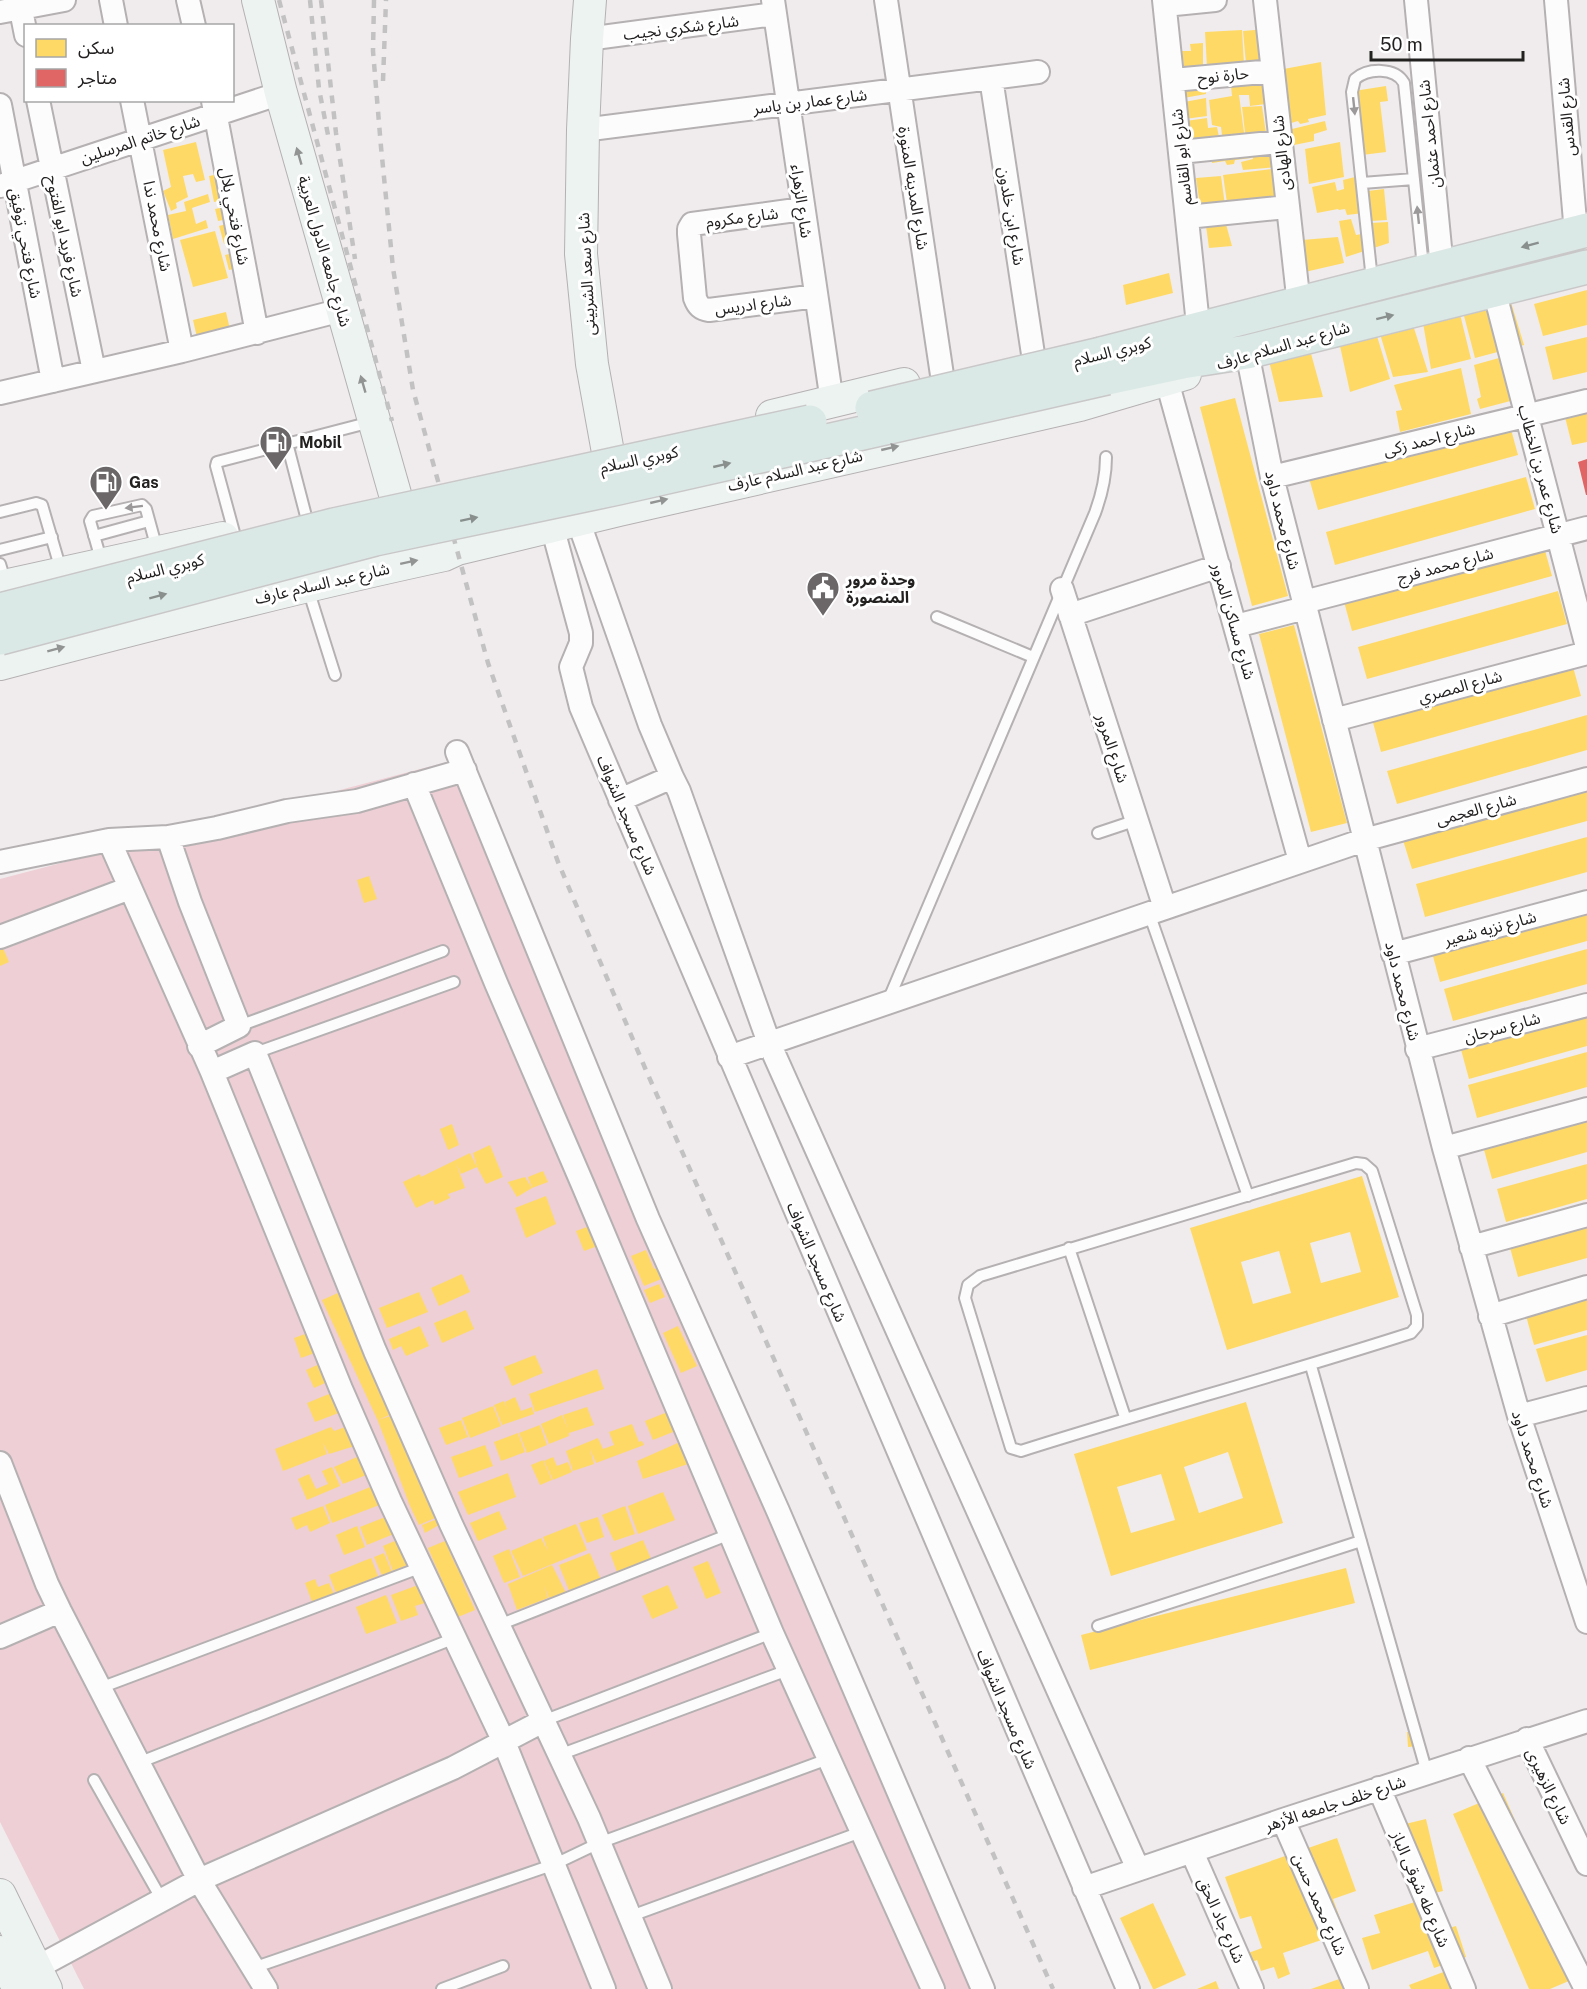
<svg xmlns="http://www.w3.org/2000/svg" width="1587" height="1989" viewBox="0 0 1587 1989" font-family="'Public Sans','Noto Sans Arabic',sans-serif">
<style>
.green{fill:#edcfd5}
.homes{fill:#ffd966;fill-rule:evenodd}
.shops{fill:#e06666}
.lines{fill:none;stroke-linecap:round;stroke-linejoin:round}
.service-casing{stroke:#b5b1b2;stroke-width:14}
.minor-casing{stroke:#b5b1b2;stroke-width:26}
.secondary-casing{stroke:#b5b1b2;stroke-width:34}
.primary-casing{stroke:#c9c7c8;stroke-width:36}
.service{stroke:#fdfcfc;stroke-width:10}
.minor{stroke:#fdfcfc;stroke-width:22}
.secondary{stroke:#ecf3f1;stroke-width:32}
.primary{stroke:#dbe9e6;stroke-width:33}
.rail{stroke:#c3c2c2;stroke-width:4.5;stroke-dasharray:8 8;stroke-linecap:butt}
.primary-bridge-casing{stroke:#c9c7c8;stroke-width:36;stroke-linecap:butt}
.primary-bridge{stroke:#dbe9e6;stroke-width:33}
.oneway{fill:#9b9999}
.oneway2{fill:#929493}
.oneway3{fill:#888f8d}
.labels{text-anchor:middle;stroke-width:6;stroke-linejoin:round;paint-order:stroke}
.street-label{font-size:16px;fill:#232020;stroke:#fff}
.poi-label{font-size:16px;font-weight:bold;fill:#232020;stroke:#fff;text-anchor:start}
</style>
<rect width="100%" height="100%" fill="#f0eced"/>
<path class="green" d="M447,762l544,1227h-907l-84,-167v-943z"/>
<path class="homes" d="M1266,29l4,33 -24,2 -3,-33z
M1242,30l2,34 -37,3 -2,-35z
M1203,43v25h-19l-2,-17h9l-1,-7z
M1321,62l5,53 -18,4 1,3 -9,2 -2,-3 -17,5 -8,-55z
M1262,73l4,31 -16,2 -1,-11h-10l6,45 -22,3 -2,-16 -9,-2 -3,-25 23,-4 -2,-19z
M1204,79l2,15 -28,5 -1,-17z
M1386,86l2,15 -8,1 6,50 -24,3 -8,-64z
M1206,98l1,18 -22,3 -1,-17z
M1262,106l5,34 -21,1 -4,-34z
M1207,118l1,10 9,-1 3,15 -32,2 -2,-23z
M1325,121l2,9 -13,4v7l-20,4 -2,-16z
M196,142l9,38 -9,2 -3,-8 -10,2 5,21 -12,6 1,5 -6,3 -8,-20 8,-4 -8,-37z
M1340,142l4,35 -35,7 -4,-35z
M1275,144l3,23 -35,3 -2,-8 12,-3 -1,-12z
M1248,148l3,10 -16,2 -1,4 -7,1 -2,-4 -13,2 -2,-11z
M1279,168l3,30 -55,5 -4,-28z
M225,173l5,26 -16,3 -5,-26z
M1221,176l4,29 -25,1 -4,-28z
M1359,176l5,37 -17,2 -2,-6 -6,1 -1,-1 -21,4 -5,-26 23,-5 2,9 7,-2 -1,-9z
M1384,189l3,31 -16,1 -3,-30z
M208,194l2,8 -18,6 4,16 10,-4 2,8 -35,11 -5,-24 18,-4 -2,-9z
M230,206l3,12 -15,3 -3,-12z
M1224,217l8,29 -23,2 -4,-30z
M1351,219l5,16 16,-3 -2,-9 18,-1 1,21 -43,14 -7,-36z
M233,222l5,18 -14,4 -5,-18z
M215,231l13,47 -35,9 -13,-47z
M1338,237l6,26 -39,9 -3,-32z
M245,250l3,16 -19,4 -4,-15z
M1169,273l4,20 -47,12 -3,-20z
M1587,290v35l-44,11 -9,-32z
M1510,299l14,46 -49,13 -12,-46z
M226,312l5,22 -33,8 -5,-22z
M1460,314l11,45 -40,10 -8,-46z
M1413,325l15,47 -35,5 -13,-43z
M1377,336l13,43 -40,13 -10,-46z
M1587,337v35l-34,8 -8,-33z
M1310,350l13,47 -44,5 -10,-41z
M1506,356l12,43 -38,10 -3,-10 4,-2 -7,-32z
M1461,368l10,46 -71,18 -4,-21 6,-1 -8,-25z
M1235,398l53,198 -36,10 -52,-199z
M1587,407v35l-15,3 -8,-32z
M1509,422l9,33 -200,55 -9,-32z
M1526,477l9,32 -200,56 -9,-33z
M1543,543l9,33 -200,55 -9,-33z
M1558,591l9,33 -200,55 -9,-32z
M1294,625l53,198 -36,9 -52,-198z
M1572,663l9,33 -200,56 -9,-33z
M1587,715v35l-190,54 -10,-33z
M1587,785v36l-175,48 -10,-32z
M1587,837v35l-162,45 -9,-33z
M369,876l8,23 -13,4 -7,-23z
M1587,906v35l-147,41 -9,-33z
M0,941l9,21 -9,4z
M1587,949v35l-134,37 -9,-32z
M1587,1010v36l-118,33 -9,-33z
M1587,1052v35l-110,31 -9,-33z
M1587,1117v35l-95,27 -9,-33z
M452,1124l7,21 -11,5 -8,-21z
M490,1145l13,32 -17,7 -9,-17 -16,7 -5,-11 9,25 -17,6 2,4 -15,7 -2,-5 -17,8 -13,-26 17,-8 1,3 49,-24 7,14 -4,-14z
M1587,1164v35l-81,23 -9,-33z
M543,1171l5,11 -16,6 -4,-11z
M1362,1176l37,121 -172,53 -37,-122zM1350,1232l11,40 -40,11 -11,-40zM1279,1251l12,42 -38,11 -12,-42z
M525,1177l7,11 -15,9 -9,-15z
M546,1196l10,28 -30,14 -11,-30z
M598,1223l8,20 -22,8 -8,-20z
M1587,1223v35l-69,19 -9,-33z
M646,1250l8,19 5,-2 5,11 -20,8 -13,-30z
M462,1274l8,18 -31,14 -8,-18z
M659,1284l6,13 -15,6 -6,-13z
M419,1292l9,20 -41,16 -8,-20z
M338,1293l54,121 -14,6 31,-10 41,93 -18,9 3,6 -16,7 -9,-19 -32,-85 -56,-121z
M1587,1295v35l-53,15 -9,-33z
M466,1310l8,19 -32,14 -8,-20z
M420,1326l9,20 -23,10 -5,-10 -8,4 -4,-11z
M678,1326l19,40 -16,7 -18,-40z
M316,1330l7,20 -22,8 -7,-20z
M1587,1335v35l-41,12 -10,-33z
M535,1355l8,18 -31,13 -8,-19z
M326,1361l8,18 -20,9 -8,-18z
M597,1369l7,20 -69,23 -6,-18z
M341,1389l8,20 -34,13 -8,-19z
M515,1397l6,14 11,-4 2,7 -32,11 -8,-20 10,-4 3,8 -2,-7z
M1246,1402l37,121 -172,53 -37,-122zM1228,1452l15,46 -44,15 -15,-46zM1161,1474l14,46 -44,13 -14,-46z
M493,1406l8,20 -31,12 -8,-20z
M587,1407l7,18 -25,8v3l-20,8 -8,-20 21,-9 6,14 -5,-14z
M680,1407l8,19 -35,14 -8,-19z
M461,1420l7,17 -22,8 -7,-17z
M632,1424l7,18 3,-1 2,4 -48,18 -6,-14 4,15 -21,7 -7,-20 32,-13 5,11 11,-4 -5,-13z
M351,1425l7,20 -29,9 -6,-11 4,11 -44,17 -8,-22 56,-22 3,4z
M540,1425l7,20 -20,8 -8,-20z
M518,1433l7,19 -24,9 -7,-19z
M680,1442l8,22 -45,15 -6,-18z
M485,1445l8,21 -34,12 -8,-21z
M366,1453l8,19 -31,12 -9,-17z
M553,1457l4,9 11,-4 4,10 -19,8 -9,-19z
M543,1460l9,20 -12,5 -9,-20z
M332,1467l8,19 -33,14 -9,-21 11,-5 7,15 12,-5 -6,-13z
M508,1473l8,24 -48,18 -10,-23z
M383,1482l7,19 -58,22 -7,-18z
M663,1492l12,28 -37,14 -10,-28z
M323,1506l7,17 -20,9 -3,-7 -11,5 -5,-12z
M625,1506l10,28 -21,7 -12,-26z
M499,1511l8,18 -29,12 -8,-18z
M393,1514l8,17 -34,14 -7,-18z
M598,1517l6,20 -17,6 -8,-20z
M437,1519l16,30 -3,4 7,15 17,-7 2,14 -14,5 13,30 -17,7 -30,-69 17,-7 4,6 -4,-9 -6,-13 -14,8 -3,-8z
M576,1524l11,26 -64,26 -12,-25 30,-13 7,13 -5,-14z
M357,1526l8,21 -21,8 -8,-20z
M404,1537l10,25 -21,9 -10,-25z
M643,1540l8,19 -34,13 -7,-19z
M509,1549l11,28 -16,6 -11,-27z
M384,1553l8,19 -10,4 -8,-19z
M590,1553l11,27 -31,13 -11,-28z
M371,1558l7,18 -42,17 -7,-18z
M708,1561l13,32 -15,6 -13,-32z
M552,1565l14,28 -17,5 -5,-13 4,13 -31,12 -9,-26z
M1346,1568l9,35 -265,67 -9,-35z
M315,1579l3,8 11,-4 5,11 -22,8 -7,-19z
M421,1584l7,18 -13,4 3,9 -17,6 -10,-26z
M668,1585l10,23 -26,11 -10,-23z
M386,1595l11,28 -31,11 -10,-27z
M1407,1732h8l2,14 -9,1z
M1503,1793l80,182 -33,14h-21l-76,-175z
M1426,1819l17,72 -29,7 -17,-72z
M1337,1838l19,53 -23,8 12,33 -62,21 7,21 -12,5 -4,-12 -13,4 -4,-11 -10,4 -4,-9 19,-7 -11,-32 -11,3 -15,-42z
M1418,1901l11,33 27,-8 10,31 -32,11 -6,-17 -56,19 -10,-32 18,-5 -6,-18z
M1153,1903l33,72 -31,14h-2l-33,-71z
M1446,1971l14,18h-49l-2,-4z
M1356,1973l5,16h-50z
M1216,1981l3,8h-22z"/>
<path class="shops" d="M1587,459v36h-1l-8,-33z"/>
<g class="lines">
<g class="service-casing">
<path id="service" d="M1362,183l52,-4
M1372,280l-20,-188 3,-13c13,-11 40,-12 49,4l19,184
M287,443l20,77
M0,512l36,-9 6,2 19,65
M94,536l55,-15
M235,536l-19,-70 1,-4 154,-40
M0,550l52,-13
M102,563l-12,-42 3,-5 49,-11 4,4 11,40
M0,564l6,20
M308,589l27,86
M937,617l96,40
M1098,833l39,-13
M1149,913l99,283
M888,1001l207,-488c7,-19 11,-35 11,-56
M239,1026l204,-75
M255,1053l199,-71
M1356,1163l8,1 8,7 45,144v11l-6,7c-130,42 -261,77 -390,118l-10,-3 -46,-150 3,-13 12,-9z
M1069,1248l56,169
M1311,1366l116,407
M499,1625l231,-91
M1098,1626l263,-85
M100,1688l322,-121
M543,1721l229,-88
M559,1755l229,-85
M138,1763l317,-125
M94,1780l68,120
M631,1916l230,-84
M253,1968l302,-104 44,-21 229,-84
M442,1989l61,-23"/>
</g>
<g class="minor-casing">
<path id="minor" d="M19,0l7,35
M111,0l5,26
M188,0l6,26
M773,0l59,402
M886,0l56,375
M1164,0l33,315
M1265,0l34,305
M1416,0l26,268
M1556,0l20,233
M1165,5l50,-5
M0,12l64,-12
M587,39l188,-25
M991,78l42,276
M1173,80l100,-9
M38,100l56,271
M132,100l50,251
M213,101l44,232
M0,105l53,276
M583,130l455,-58
M1180,152l100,-10
M0,186l281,-93
M803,209l-111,15 -3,5v5l6,64c3,8 6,11 14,12l107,-14
M1187,217l100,-10
M1494,290l93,357
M1247,352l25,125 172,671 75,268 68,206
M1167,381l133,480
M0,393l182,-42 160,-41
M1272,477l315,-76
M578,520l72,205 22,52
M552,526l29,107v10l-10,24 10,40 547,1282
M1062,589l103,319
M1304,602l283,-74
M1070,615l149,-49
M1236,626l69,-18
M1334,720l253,-67
M457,752l191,467 130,292 205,478
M414,784l82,199 87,202 189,448 161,356
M620,800l52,-23 7,14 90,252 369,826
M168,837l22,65 49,124 -40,20
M109,840l103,232 129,317 49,112 114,241 100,247
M0,862l109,-22 59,-3 49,-9 70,-17 70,-10 108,-31
M0,937l130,-49
M1393,954l194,-52
M1417,1049l170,-44
M729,1057l635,-217 223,-61
M212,1072l43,-19 120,298 76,173 138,294 71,171
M1444,1148l143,-39
M1471,1247l116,-32
M1490,1316l97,-29
M1519,1416l68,-18
M0,1463l47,121 13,27 139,269 67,109
M0,1637l60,-26
M1527,1739l60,125
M1469,1758l117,231
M1379,1788l85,201
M1283,1820l74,169
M1192,1852l60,137
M1084,1888l199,-68 304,-99
M36,1968l163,-88 254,-112 90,-47"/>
</g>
<g class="secondary-casing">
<path id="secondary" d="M258,0l23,93 116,408
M590,0l-3,39 -4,91 -2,124 11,110 23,127
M772,416l132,-32
M0,587l223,-49
M0,664c147,-39 295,-77 444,-109l13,-6 162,-39 461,-105 105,-31
M0,1895l46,94
M0,1952l19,37"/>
</g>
<g class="primary-casing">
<path id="primary" d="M1101,354l486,-124
M1107,378l75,-16 65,-10 340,-85"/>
</g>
<use href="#service" class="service"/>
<use href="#minor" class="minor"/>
<use href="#secondary" class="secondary"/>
<use href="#primary" class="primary"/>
<path class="rail" d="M279,0l113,421
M310,0l9,89 10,51
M321,0l15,133 19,126
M374,0l-1,51 8,96 12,121 20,122 75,273 70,199 87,206 408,921
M383,81l3,-81"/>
<g class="primary-bridge-casing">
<path id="primary-bridge" d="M872,408l229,-54
M0,610l334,-85 476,-103
M0,638l375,-99 243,-51 489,-110"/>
</g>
<use href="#primary-bridge" class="primary-bridge"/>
</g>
<defs><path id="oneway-solid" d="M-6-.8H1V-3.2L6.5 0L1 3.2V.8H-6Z" transform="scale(1.5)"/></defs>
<g class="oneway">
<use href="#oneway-solid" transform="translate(1354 106) rotate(84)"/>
<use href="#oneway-solid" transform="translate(1418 215) rotate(-96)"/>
<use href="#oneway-solid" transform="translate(134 507) rotate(173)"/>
</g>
<g class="oneway2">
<use href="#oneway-solid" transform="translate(299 156) rotate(-106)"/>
<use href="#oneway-solid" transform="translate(363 384) rotate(-106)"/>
<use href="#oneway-solid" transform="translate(890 448) rotate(-13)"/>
<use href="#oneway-solid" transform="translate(659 501) rotate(-13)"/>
<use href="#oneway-solid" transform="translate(409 562) rotate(-12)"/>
<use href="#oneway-solid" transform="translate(56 649) rotate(-15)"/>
</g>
<g class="oneway3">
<use href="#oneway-solid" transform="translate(1530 245) rotate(165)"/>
<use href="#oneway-solid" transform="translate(1385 317) rotate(-14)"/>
<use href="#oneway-solid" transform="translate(722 465) rotate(-13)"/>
<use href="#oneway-solid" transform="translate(469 519) rotate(-12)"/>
<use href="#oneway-solid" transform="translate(158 596) rotate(-15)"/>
</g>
<defs>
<g id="fuel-pin" transform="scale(1.725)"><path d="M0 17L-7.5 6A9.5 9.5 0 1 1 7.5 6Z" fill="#6b6768" stroke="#fff"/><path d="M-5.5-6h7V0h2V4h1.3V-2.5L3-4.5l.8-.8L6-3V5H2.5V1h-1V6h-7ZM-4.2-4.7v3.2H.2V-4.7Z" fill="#fff"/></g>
<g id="civic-pin" transform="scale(1.725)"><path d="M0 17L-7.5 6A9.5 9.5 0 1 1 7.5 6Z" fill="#6b6768" stroke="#fff"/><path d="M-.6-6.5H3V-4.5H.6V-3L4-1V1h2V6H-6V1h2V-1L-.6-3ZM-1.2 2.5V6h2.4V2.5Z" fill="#fff"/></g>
</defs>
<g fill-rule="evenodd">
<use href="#fuel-pin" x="276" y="442"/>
<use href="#fuel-pin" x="106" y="482"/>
<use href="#civic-pin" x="823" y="588"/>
</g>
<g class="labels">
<g class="street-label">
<text transform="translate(681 27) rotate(-7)" y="6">شارع شكري نجيب</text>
<text transform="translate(1223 75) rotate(-6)" y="6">حارة نوح</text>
<text transform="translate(810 101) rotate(-7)" y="6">شارع عمار بن ياسر</text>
<text transform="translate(1566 117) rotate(-95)" y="6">شارع القدس</text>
<text transform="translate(1429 134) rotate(-96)" y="6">شارع احمد عثمان</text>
<text transform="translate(140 139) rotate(-18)" y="6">شارع خاتم المرسلين</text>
<text transform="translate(1281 153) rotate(-96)" y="6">شارع الهادى</text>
<text transform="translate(1181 157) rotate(-96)" y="6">شارع ابو القاسم</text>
<text transform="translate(914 188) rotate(81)" y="6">شارع المدينه المنورة</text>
<text transform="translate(802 201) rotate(82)" y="6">شارع الزهراء</text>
<text transform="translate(235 216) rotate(79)" y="6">شارع فتحي بلال</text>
<text transform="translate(1012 216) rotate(81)" y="6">شارع ابن خلدون</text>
<text transform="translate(742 217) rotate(-7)" y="6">شارع مكروم</text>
<text transform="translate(158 226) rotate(79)" y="6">شارع محمد ندا</text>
<text transform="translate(65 236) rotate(78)" y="6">شارع فريد ابو الفتوح</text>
<text transform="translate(26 243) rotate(79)" y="6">شارع فتحي توفيق</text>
<text transform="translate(325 251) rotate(74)" y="6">شارع جامعه الدول العربية</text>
<text transform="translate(586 274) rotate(-93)" y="6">شارع سعد الشربينى</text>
<text transform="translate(753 304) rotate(-7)" y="6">شارع ادريس</text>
<text transform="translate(1283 345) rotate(-16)" y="6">شارع عبد السلام عارف</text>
<text transform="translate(1112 351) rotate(-14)" y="6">كوبري السلام</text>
<text transform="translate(1429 439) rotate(-14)" y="6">شارع احمد زكى</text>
<text transform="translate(639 459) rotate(-12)" y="6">كوبري السلام</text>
<text transform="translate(1541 469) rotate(75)" y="6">شارع عمر بن الخطاب</text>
<text transform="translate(795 470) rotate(-13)" y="6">شارع عبد السلام عارف</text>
<text transform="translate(1283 520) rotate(76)" y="6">شارع محمد داود</text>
<text transform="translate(1445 565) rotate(-15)" y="6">شارع محمد فرج</text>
<text transform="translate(165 568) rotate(-14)" y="6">كوبري السلام</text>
<text transform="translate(322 583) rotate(-13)" y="6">شارع عبد السلام عارف</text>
<text transform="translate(1234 621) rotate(74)" y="6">شارع مساكن المرور</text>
<text transform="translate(1460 686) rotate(-15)" y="6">شارع المصري</text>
<text transform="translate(1113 748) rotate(72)" y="6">شارع المرور</text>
<text transform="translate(1476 809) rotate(-15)" y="6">شارع العجمى</text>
<text transform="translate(627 815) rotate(67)" y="6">شارع مسجد الشواف</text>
<text transform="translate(1490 928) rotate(-15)" y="6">شارع نزيه شعير</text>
<text transform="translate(1403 991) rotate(76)" y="6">شارع محمد داود</text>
<text transform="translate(1502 1027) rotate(-15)" y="6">شارع سرحان</text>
<text transform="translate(817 1262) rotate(67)" y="6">شارع مسجد الشواف</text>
<text transform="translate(1533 1459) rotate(72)" y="6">شارع محمد داود</text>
<text transform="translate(1007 1709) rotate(67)" y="6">شارع مسجد الشواف</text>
<text transform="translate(1549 1786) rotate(64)" y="6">شارع الزهيرى</text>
<text transform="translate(1335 1803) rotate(-18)" y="6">شارع خلف جامعه الأزهر</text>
<text transform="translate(1421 1889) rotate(67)" y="6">شارع طه شوقى الباز</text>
<text transform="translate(1320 1904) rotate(66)" y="6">شارع محمد حسن</text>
<text transform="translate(1222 1920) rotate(66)" y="6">شارع جاد الحق</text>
</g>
<g class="poi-label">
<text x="299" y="448">Mobil</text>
<text x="129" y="488">Gas</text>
<text x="846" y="585">وحدة مرور<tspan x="846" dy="18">المنصورة</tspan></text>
</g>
</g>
<rect x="24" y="24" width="210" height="78" fill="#ffffff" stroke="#a7a6a6" stroke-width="1.5"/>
<rect x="36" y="39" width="30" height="18" fill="#ffd966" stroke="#a7a6a6" stroke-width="1.5"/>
<text x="78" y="54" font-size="18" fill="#232020">سكن</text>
<rect x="36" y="69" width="30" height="18" fill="#e06666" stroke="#a7a6a6" stroke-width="1.5"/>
<text x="78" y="84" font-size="18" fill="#232020">متاجر</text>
<path d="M1371 51v9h152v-9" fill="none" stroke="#232020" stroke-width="3"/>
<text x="1380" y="51" font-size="18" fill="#232020" stroke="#ffffff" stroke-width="4.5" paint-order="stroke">50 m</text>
</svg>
